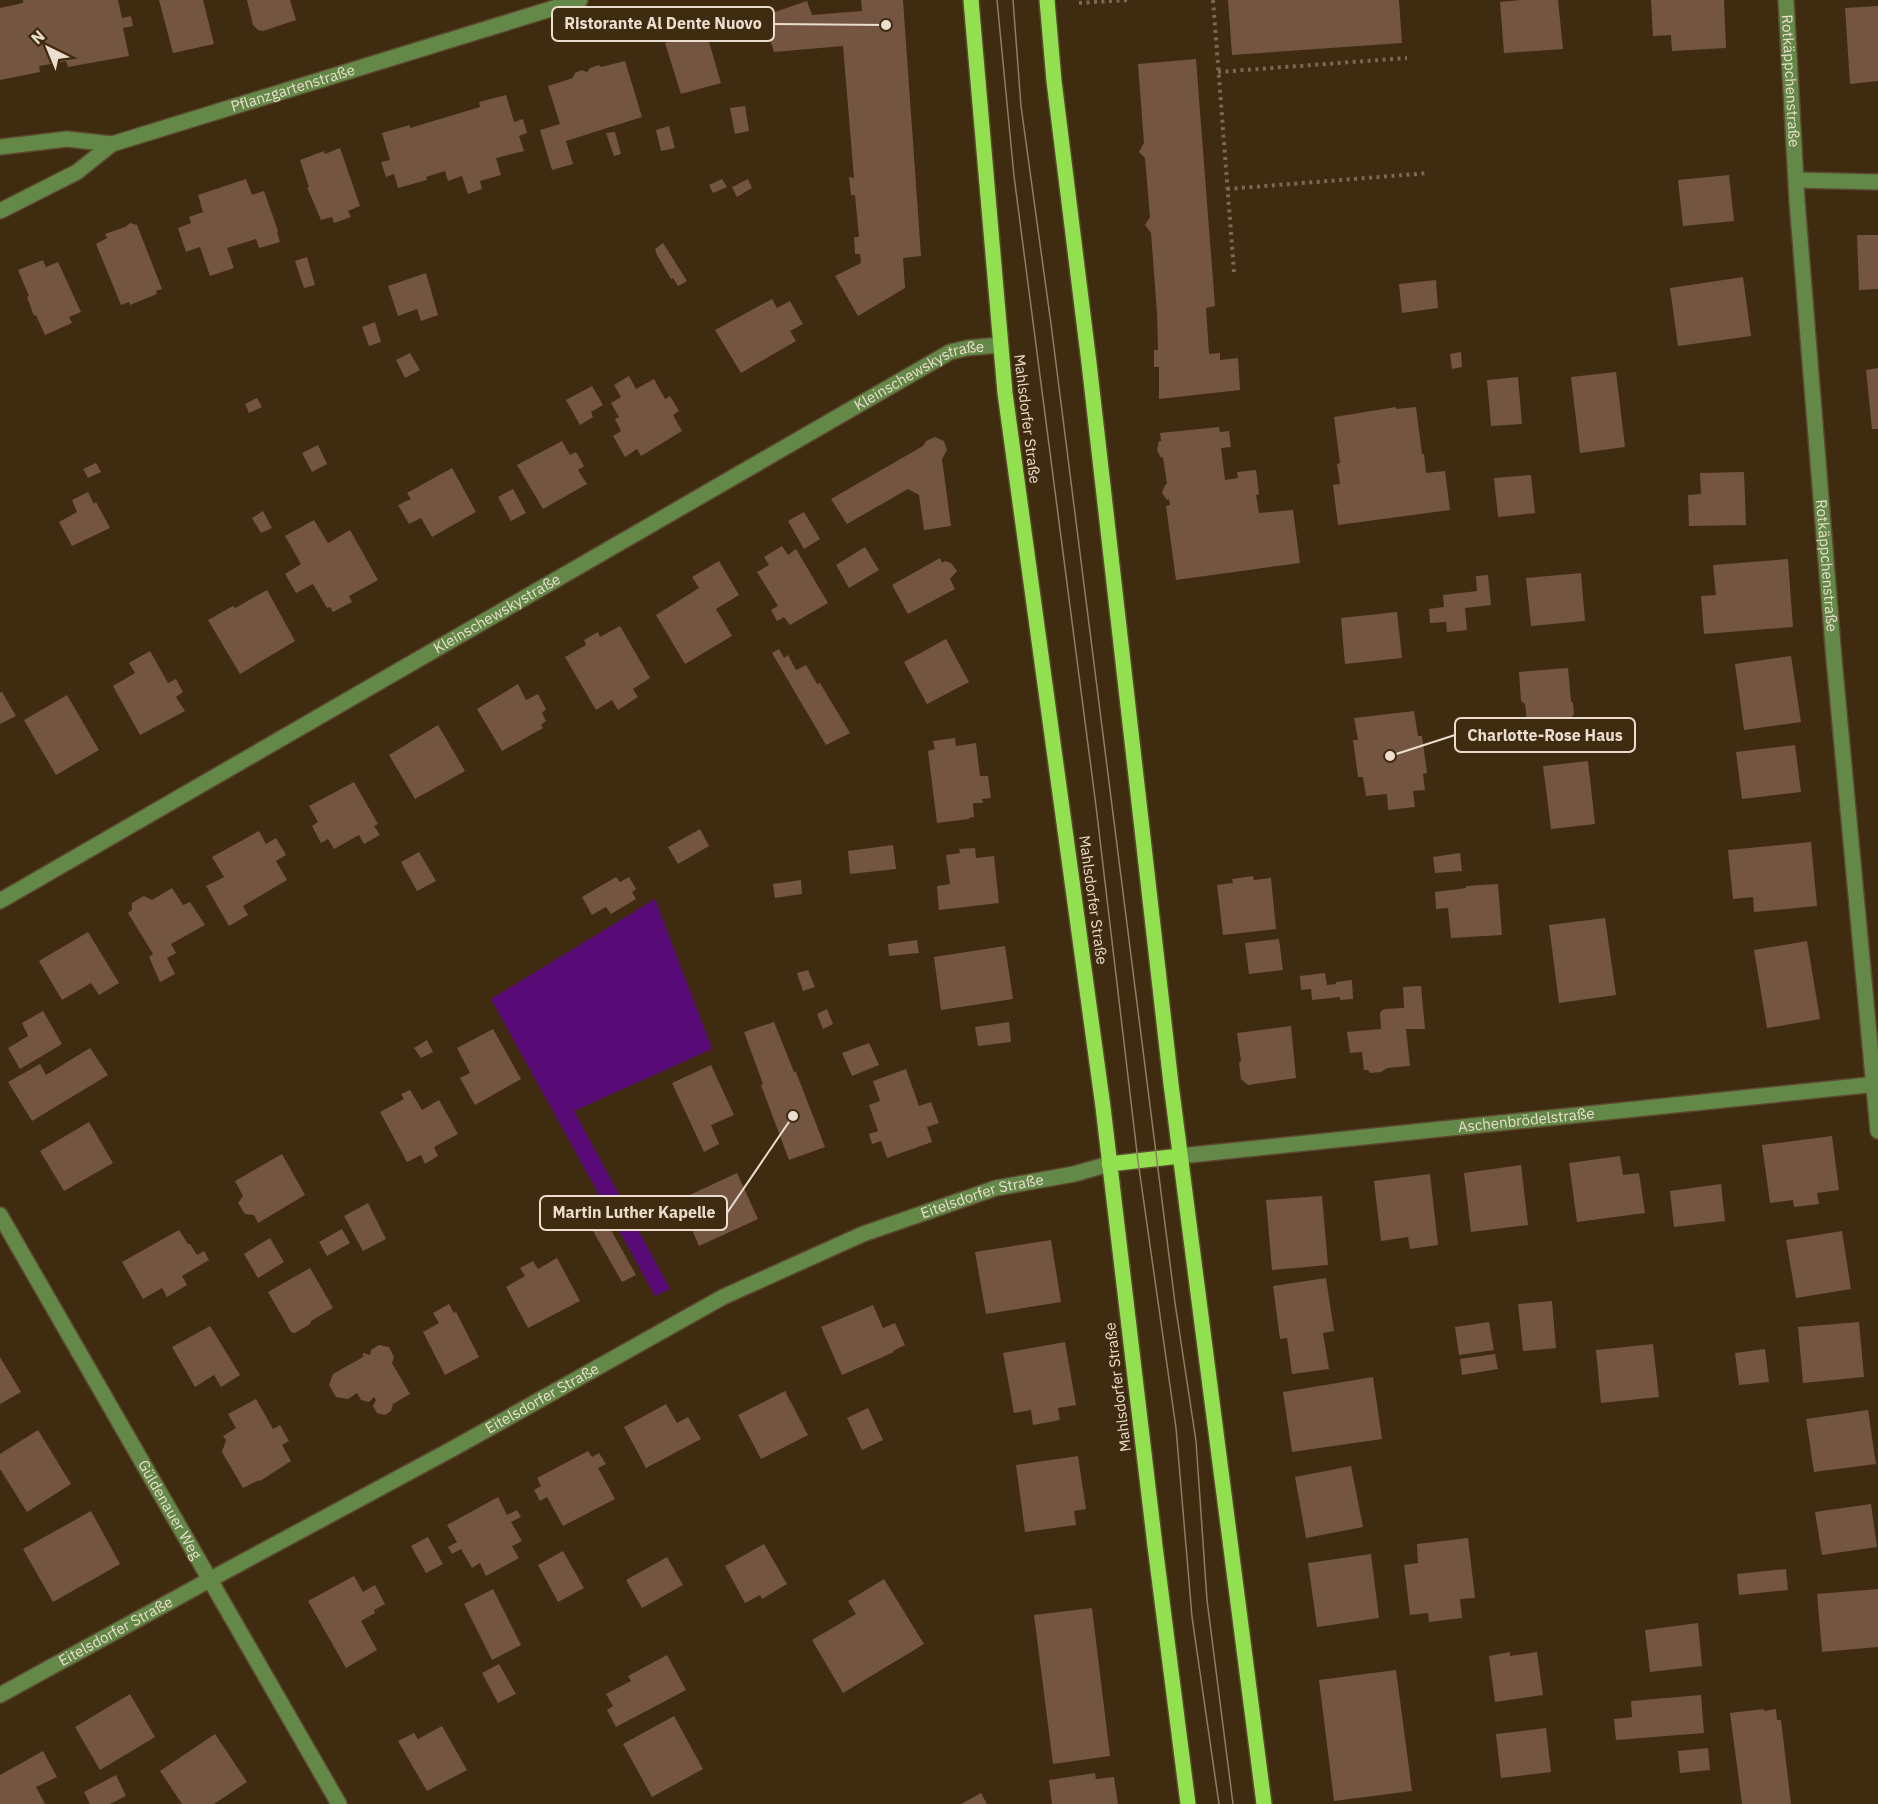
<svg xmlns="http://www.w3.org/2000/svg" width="1878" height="1804" viewBox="0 0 1878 1804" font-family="'IBM Plex Sans',sans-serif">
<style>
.green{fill:#580b76}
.building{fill:#745542}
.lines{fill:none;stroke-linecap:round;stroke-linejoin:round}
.minor-casing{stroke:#5b482e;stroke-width:18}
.major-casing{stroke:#5b482e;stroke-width:18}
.path{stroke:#7b6952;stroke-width:4;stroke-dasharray:3 4.5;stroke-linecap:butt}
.minor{stroke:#638847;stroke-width:15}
.major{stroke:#92e050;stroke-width:15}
.tram{stroke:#8e7e67;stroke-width:1.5}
.labels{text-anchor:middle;stroke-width:5;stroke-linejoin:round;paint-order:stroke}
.street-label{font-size:15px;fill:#ebdece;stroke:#3f2b0f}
.leader{fill:none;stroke:#ebdece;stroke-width:2}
.callout-dot{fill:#ebdece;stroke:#3f2b0f;stroke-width:2}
.callout{fill:#3f2b0f;stroke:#ebdece;stroke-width:2}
.callout-label{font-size:16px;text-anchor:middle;font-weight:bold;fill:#ebdece}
</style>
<rect width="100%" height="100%" fill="#3f2b0f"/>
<path class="green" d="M655,899l57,150 -138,62 96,178 -15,7 -164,-297z"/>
<path class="building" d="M23,0h95l4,18 9,-2 2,10 -10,2 6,28 -61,11 -2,-6 -15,3 -12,2 1,6 -40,8v-72l23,-5z
M159,0h44l11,44 -41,9z
M247,0h43l6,20 -33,11 -5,-1 -5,-5z
M861,0h42l18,256 -18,2 2,30 -47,28 -23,-40 26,-13 -1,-9h-5l-1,-17h5l-4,-42h-4l-2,-18 5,1 -11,-132 -69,6 -11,-36 44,-15 5,14 50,-4z
M1228,0h171l3,43 -170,12z
M1521,0h37l5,49 -59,4 -4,-51z
M1651,0h73l2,48 -54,3 -1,-16 -18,1z
M1878,6v75l-28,3 -5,-76z
M702,32l6,2 2,3 -1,5 12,41 -40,11 -16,-51z
M1196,59l19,247 -9,2 3,46 11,-1v7l18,-2 2,32 -81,9v-32h-5v-17h4l-1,-37 -6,-80 -6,-8 5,-8 -5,-59 -6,-6 5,-9 -6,-79z
M625,61l17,56 -76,24 7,23 -21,6 -12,-40 20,-6 -12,-38 25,-8 2,-5 7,-3 5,2 3,-4 9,-3 2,2z
M506,95l8,27 9,-3 4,14 -8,3 5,15 -28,7 5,17 -21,6 2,8 -14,5 -6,-18 -14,5 -3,-10 -19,6 1,3 -29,8 -4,-14 -8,3 -5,-15 9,-2 -8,-27 28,-8v3l70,-21 -1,-5z
M745,106l4,25 -14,3 -5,-26z
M669,126l6,22 -14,3 -5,-21z
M615,132l6,22 -7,2 -8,-23z
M340,148l20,58 -12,5 3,6 -17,6 -2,-6 -11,3 -14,-33h2l-9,-27 24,-9 1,3z
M1729,175l5,46 -51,5 -5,-46z
M246,179l6,16 12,-4 14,40 -1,1 3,10 -21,6 -3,-9 -29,9 7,20 -24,8 -10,-29 -14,5 -8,-24 13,-5 -2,-6 14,-5 -5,-17z
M722,179l5,8 -14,6 -4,-8z
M748,179l4,9 -15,9 -5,-10z
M130,223l7,2 25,64 -6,2 1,3 -27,11 -1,-3 -8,3 -25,-61 11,-6 -2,-4 20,-7z
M1857,235h21v54l-19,1z
M663,243l24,38 -9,5 -5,-8 -2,1 -14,-24 -2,-6z
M307,257l8,28 -11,3 -9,-27z
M43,260l3,7 12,-5 23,50 -12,5 3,6 -27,12 -9,-20 -2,1 -7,-19 2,-1 -11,-26z
M426,273l12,42 -17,6 -4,-12 -19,7 -10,-30z
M1743,277l8,59 -73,10 -8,-58z
M1436,280l2,28 -36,5 -3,-29z
M772,299l5,9 13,-7 13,23 -13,7 6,10 -55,32 -26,-43z
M375,322l6,20 -12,4 -7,-19z
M1461,352l1,15 -10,2 -2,-15z
M410,353l10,17 -15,8 -9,-18z
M1878,368v61h-6l-6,-59z
M1616,372l9,75 -45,6 -9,-76z
M629,376l7,13 18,-10 11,20 5,-3 9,15 -6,4 9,16 -41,25 -4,-7 -12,8 -12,-21 8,-5 -6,-12 4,-2 -8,-14 10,-6 -7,-12z
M1518,377l4,47 -31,2 -4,-46z
M592,386l11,19 -12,7 2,5 -13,8 -14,-25z
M257,398l5,9 -13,6 -4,-9z
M1396,407v2l20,-2 6,47h2l2,19 19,-2 5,39 -112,15 -5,-40 7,-1 -3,-20 3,-1 -6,-46z
M1219,427l1,5 9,-1 2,16 -10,1 4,32 13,-2 -1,-6 19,-2 3,24 -3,1 3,18 34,-3 7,53 -124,17 -10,-74 4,-1 -1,-6 -2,1 -5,-7 3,-8 2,-1 -4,-27 -2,1 -4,-8 2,-9h2l-1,-8z
M935,437l9,4 3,9 -5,9 9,67 -27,4 -5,-35 -11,-6 -61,35 -16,-25 92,-53 3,-5z
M562,441l8,14 6,-3 8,14 -6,4 9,14 -44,25 -26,-44z
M318,445l9,19 -15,8 -10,-19z
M96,463l5,9 -13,6 -5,-9z
M452,468l24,44 -44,25 -11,-19 -12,6 -11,-19 13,-6 -4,-6z
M1744,472l2,53 -57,1 -1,-31 13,-1 -1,-21z
M1531,475l4,38 -37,4 -4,-39z
M513,489l13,24 -15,8 -13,-24z
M88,492l6,12 2,-2 14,26 -38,18 -13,-24 18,-10 -5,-12z
M263,511l9,17 -11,5 -9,-15z
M804,512l16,27 -16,10 -16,-28z
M314,520l14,23 22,-13 28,50 -29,16 3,6 -19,10 -3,-5 -3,1 -14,-24 -17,9 -11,-19 16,-10 -16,-28z
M782,546l6,9 8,-6 32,54 -38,22 -6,-8 -7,4 -6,-11 7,-4 -21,-34 12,-7 -5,-8z
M865,547l14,23 -30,18 -13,-23z
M940,558l2,5 3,-2 6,2 6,8 -7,8 5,10 -47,25 -16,-29z
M1788,559l5,68 -89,7 -3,-38 15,-1 -3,-30z
M719,561l20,34 -23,14 16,27 -47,28 -29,-49 43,-27 -7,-11z
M1581,573l4,48 -54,5 -5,-48z
M1488,575l3,30 -26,3 2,22 -20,2 -1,-10 -16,1 -1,-14 15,-2 -1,-12 34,-4 -1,-15z
M267,590l28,51 -55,33 -32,-54 25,-14 2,2z
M1397,612l5,46 -57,6 -4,-46z
M620,626l30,52 -17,11 5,8 -20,13 -6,-10 -16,10 -31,-53 21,-12 -2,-5 14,-8 2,5z
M946,639l23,43 -42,22 -23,-42z
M779,649l5,9 4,-3 8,15 10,-5 11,19 3,-1 30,50 -24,12 -54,-92z
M150,651l18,32 8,-4 7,13 -7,5 9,14 -45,24 -27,-49 22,-13 -6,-10z
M1791,656l10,66 -57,8 -9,-66z
M1568,668l3,33 2,2 1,11 -5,7 -12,1 -3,-3 -27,2 -2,-17 -4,-3 -2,-29z
M518,684l8,16 12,-6 8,15 -4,4 4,8 -5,4 2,3 -41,23 -25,-42z
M2,692l14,24 -16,8v-31z
M67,695l32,55 -43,25 -32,-55z
M1414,711l4,25h4l5,37 -4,1 2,16 -12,1 2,16 -27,3 -1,-16 -21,2 -3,-19h-5l-5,-37h5l-4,-22z
M438,725l27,46 -50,28 -26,-44z
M955,738l1,8 20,-3 4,33h8l3,22 -9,1 1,4h-10l1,14 -5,1v1l-32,4 -9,-72 7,-2 -2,-8z
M1795,745l6,47 -59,7 -6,-47z
M1588,761l7,63 -44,5 -8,-63z
M354,782l24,42 -4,2 6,9 -16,9 -5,-9 -25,14 -6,-10 -7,4 -9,-17 6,-4 -9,-16z
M700,829l9,17 -31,18 -10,-17z
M259,831l7,13 10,-6 10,17 -10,6 11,19 -44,26 5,9 -19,11 -23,-40 18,-9 -12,-20z
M1811,842l6,64 -63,6 -1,-15 -20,2 -5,-49z
M893,845l3,24 -46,5 -2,-23z
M975,848l1,10 18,-2 5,47 -60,7 -2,-24 13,-2 -4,-29 14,-2 -1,-4z
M419,852l17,29 -19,10 -16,-29z
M1460,853l2,18 -27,2 -2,-16z
M1253,876l1,4 17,-2 5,51 -53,6 -6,-50 16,-2 -1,-4z
M616,877l4,5 9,-5 7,12 -4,3 4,7 -25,15 -5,-7 -14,8 -10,-18z
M801,880l1,14 -27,4 -2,-14z
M1498,884l4,51 -51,3 -3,-30 -12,1 -1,-17 31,-4v-2z
M172,888l11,17 7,-3 15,23 -34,19 5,9 -9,5 8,16 -15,8 -11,-25 4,-3 -25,-41 4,-3v-7l12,-7 8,4z
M1605,918l11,77 -57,8 -10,-78z
M88,932l31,51 -20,12 -8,-12 -29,17 -23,-39z
M1279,939l4,31 -34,4 -4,-31z
M917,940l2,13 -30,3 -1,-12z
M1807,941l13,78 -53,9 -13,-78z
M1005,946l8,53 -72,11 -7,-53z
M808,970l7,17 -12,4 -6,-18z
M1325,973l2,12 9,-1v-2l16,-2 1,19 -13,1v-3l-28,3 -1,-11 -10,1 -1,-14z
M1421,986l4,43h-19l4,37 -23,2 -6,4 -11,1 -2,-3h-4l-2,-18 -12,1 -3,-21 34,-3 -1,-17 4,-3 20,-1 -1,-21z
M827,1009l6,15 -10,5 -6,-15z
M43,1011l19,33 -42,25 -12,-21 20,-12 -6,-13z
M774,1022l20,50h2l29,75 -36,13 -28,-75 2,-1 -19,-52z
M1009,1022l2,20 -33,4 -3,-19z
M1291,1026l5,52 -48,7 -7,-6 -2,-16 2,-2 -4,-28z
M493,1029l28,50 -46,26 -15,-27 10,-5 -13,-25z
M427,1040l6,12 -12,6 -7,-10z
M869,1043l10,22 -27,11 -10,-23z
M90,1048l18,27 -76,46 -24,-39 32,-18 6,11z
M711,1065l23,50 -23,10 8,19 -15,8 -32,-69z
M906,1069l13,37 12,-4 8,21 -12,4 5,15 -45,16 -6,-17 -9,3 -3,-10 9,-3 -9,-26 11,-4 -7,-20z
M410,1090l12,20 17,-10 19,34 -24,13 4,9 -13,8 -4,-9 -14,7 -27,-50 24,-13 -3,-5z
M89,1122l24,41 -49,28 -24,-40z
M1832,1136l7,54 -22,3 2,11 -25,3 -1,-7 -23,3 -8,-58z
M282,1154l23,41 -47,28 -4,-8 -9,-1 -7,-11 5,-7 -8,-15z
M1620,1156l3,19 16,-2 6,40 -68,9 -8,-59z
M1521,1165l7,60 -57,7 -7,-59z
M737,1173l21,46 -59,27 -20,-46z
M1430,1174l8,71 -28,4 -2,-12 -27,4 -7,-60z
M1721,1184l4,37 -51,6 -4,-36z
M1322,1196l6,69 -56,5 -6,-70z
M368,1203l18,36 -23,12 -19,-35z
M607,1223l29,52 -14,7 -29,-51z
M342,1229l8,14 -23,13 -8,-14z
M179,1230l9,14h2l7,11 7,-4 5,9 -27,16 5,9 -20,12 -5,-9 -19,11 -21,-37z
M1842,1231l9,58 -55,9 -10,-58z
M270,1238l14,24 -26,16 -14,-24z
M1051,1240l10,62 -75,12 -11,-62z
M557,1258l23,43 -52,27 -22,-41 19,-11 -5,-8 13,-7 5,8z
M310,1268l23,40 -22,13 -1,3 -15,9 -4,-1 -23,-40z
M1326,1278l8,53 -11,2 6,36 -37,5 -5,-36 -7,1 -7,-53z
M1552,1301l4,47 -33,3 -5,-47z
M449,1304l5,9 2,-1 23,45 -34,18 -22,-43 16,-9 -6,-10z
M873,1305l10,23 12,-5 10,22 -12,6 1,1 -52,23 -21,-48z
M1489,1322l5,28 -35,5 -4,-28z
M1859,1322l5,55 -61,6 -5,-56z
M210,1326l30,49 -19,12 -7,-12 -19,12 -23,-40z
M1065,1342l11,63 -18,3 2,12 -27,5 -2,-15 -17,3 -11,-60z
M1653,1344l6,53 -58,6 -5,-53z
M379,1345l10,2 5,10 -2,6 18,31 -17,10 -2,7 -6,4 -8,-2 -4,-7 3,-6 -2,-3 -5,5 -8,-2 -4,-7 -9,6 -12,-2 -7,-12 4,-11 30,-17v-4l7,2 1,-5z
M1765,1349l4,33 -30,3 -4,-32z
M1495,1354l3,15 -36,6 -2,-16z
M0,1357l21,35 -21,12z
M1373,1377l9,62 -90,13 -9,-60z
M785,1391l23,44 -47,24 -23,-44z
M256,1399l17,30 7,-4 9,16 -7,4 9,16 -31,20 -1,-1 -16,8 -21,-36 4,-12 -3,-4 13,-8 -8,-14z
M666,1404l11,19 11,-6 13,22 -55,29 -22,-41z
M868,1408l15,32 -21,10 -15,-32z
M1868,1410l8,54 -62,8 -8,-53z
M38,1430l33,54 -44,28 -27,-43v-15z
M588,1451l4,6 7,-4 7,11 -8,4 17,31 -52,27 -16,-29 -7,4 -6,-11 7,-4 -4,-8z
M1078,1456l8,53 -12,2 2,14 -51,7 -9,-67z
M1351,1466l12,61 -57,11 -11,-61z
M498,1497l9,18 10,-5 4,7 -10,5 11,19 -10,5 7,12 -33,18 -6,-13 -8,5 -11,-19 -9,5 -4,-7 9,-5 -10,-17z
M1871,1504l6,43 -55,8 -7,-43z
M91,1511l29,53 -67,38 -30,-53z
M428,1537l15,27 -17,9 -15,-27z
M1468,1538l7,60 -15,1 2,19 -33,4 -1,-9 -18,2 -6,-50 14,-2 -1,-19z
M764,1544l23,40 -25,15 -2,-4 -15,8 -20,-37z
M563,1551l21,37 -26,14 -20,-37z
M1371,1554l8,64 -62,9 -9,-64z
M667,1557l16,28 -41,23 -16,-28z
M1786,1569l2,21 -49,5 -2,-21z
M354,1576l9,16 12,-7 10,19 -11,6 1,3 -14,8 16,29 -31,18 -38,-67z
M884,1579l40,65 -81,49 -31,-53 44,-26 -8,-13z
M493,1589l28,56 -29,15 -28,-56z
M1878,1589v58l-56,5 -5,-58z
M1092,1608l18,148 -57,8 -19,-149z
M1698,1623l4,43 -52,6 -5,-42z
M1510,1652v4l27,-4 6,43 -48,7 -6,-46z
M667,1655l19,35 -70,37 -9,-17 6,-4 -7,-12 25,-13 -3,-5z
M499,1664l17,30 -18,9 -16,-30z
M1396,1670l16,121 -78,10 -15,-121z
M130,1694l25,43 -55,33 -25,-43z
M1701,1695l3,38 -88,7 -2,-21 18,-2 -1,-16z
M1764,1709v2l12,-2 1,11h4l10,84h-49l-12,-91z
M674,1716l29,53 -51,28 -29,-53z
M442,1726l25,44 -40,21 -29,-50 16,-8 4,6z
M1546,1728l5,44 -50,6 -5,-44z
M215,1734l32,48 -33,22h-32l-22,-33z
M1708,1748l2,22 -30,3 -2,-22z
M43,1751l14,26 -21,10 9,17h-45v-29z
M1095,1773l1,6 18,-2 4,27h-66l-3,-24z
M116,1775l10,21 -16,8h-20l-6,-12z
M981,1793l6,11h-26z"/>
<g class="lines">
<g class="minor-casing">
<g id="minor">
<path id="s1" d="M1786,0l11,201 37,458 44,472"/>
<path id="s2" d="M0,147l67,-8 45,5 468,-144"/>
<path d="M1797,180l81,2"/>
<path d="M0,211l77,-39 35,-28"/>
<path id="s3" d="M0,901l950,-549 17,-4 33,-3"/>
<path id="s4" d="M1180,1156l698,-72"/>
<path id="s5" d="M0,1215l339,589"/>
<path id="s6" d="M0,1695l211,-116 243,-131 269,-151 140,-63 133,-46 78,-14 35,-10"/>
</g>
</g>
<g class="major-casing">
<path id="major" d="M971,0l34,393 98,714 52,439 33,258
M1047,0l7,81 35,282 82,721 93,720
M1109,1164l71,-8"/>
</g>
<path class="path" d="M1213,0l21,272
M1079,3l48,-3
M1218,72l189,-14
M1227,189l202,-16"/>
<use href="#minor" class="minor"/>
<use href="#major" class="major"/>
<path class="tram" d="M997,0l17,176 82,630 42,355 38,267 16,189 27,187
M1013,0l8,106 30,218 124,979 21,138 11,159 26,204"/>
</g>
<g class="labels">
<g class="street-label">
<text dy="5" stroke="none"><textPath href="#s1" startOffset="81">Rotkäppchenstraße</textPath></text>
<text dy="5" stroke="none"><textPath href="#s2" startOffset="302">Pflanzgartenstraße</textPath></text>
<text dy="5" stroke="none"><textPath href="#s3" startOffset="1060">Kleinschewskystraße</textPath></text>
<text transform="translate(1027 419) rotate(83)" y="5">Mahlsdorfer Straße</text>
<text dy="5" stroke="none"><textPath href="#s1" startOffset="567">Rotkäppchenstraße</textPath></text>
<text dy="5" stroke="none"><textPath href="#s3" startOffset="574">Kleinschewskystraße</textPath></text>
<text transform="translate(1093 900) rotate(82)" y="5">Mahlsdorfer Straße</text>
<text dy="5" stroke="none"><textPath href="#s4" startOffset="348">Aschenbrödelstraße</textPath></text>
<text dy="5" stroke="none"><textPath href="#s6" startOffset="1104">Eitelsdorfer Straße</textPath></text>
<text transform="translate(1118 1387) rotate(-97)" y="5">Mahlsdorfer Straße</text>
<text dy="5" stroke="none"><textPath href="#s6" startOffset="618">Eitelsdorfer Straße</textPath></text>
<text dy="5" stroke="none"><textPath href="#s5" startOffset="340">Güldenauer Weg</textPath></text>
<text dy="5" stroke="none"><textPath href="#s6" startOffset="132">Eitelsdorfer Straße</textPath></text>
</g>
</g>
<path class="leader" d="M886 25L774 24M1390 756L1455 735M793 1116L727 1213"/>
<g class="callout-dot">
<circle cx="886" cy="25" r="6"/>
<circle cx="1390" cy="756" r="6"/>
<circle cx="793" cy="1116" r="6"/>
</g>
<g class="callout">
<rect x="552" y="7" width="222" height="34" rx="6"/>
<rect x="1455" y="718" width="180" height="34" rx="6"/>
<rect x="540" y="1196" width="187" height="34" rx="6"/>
</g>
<g class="callout-label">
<text x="663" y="29">Ristorante Al Dente Nuovo</text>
<text x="1545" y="741">Charlotte-Rose Haus</text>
<text x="634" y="1218">Martin Luther Kapelle</text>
</g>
<g transform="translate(48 48) rotate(317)" stroke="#3f2b0f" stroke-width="4.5" paint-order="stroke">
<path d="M0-4.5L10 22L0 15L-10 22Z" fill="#ebdece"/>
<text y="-9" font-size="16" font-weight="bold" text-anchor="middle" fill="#ebdece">N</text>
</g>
</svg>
